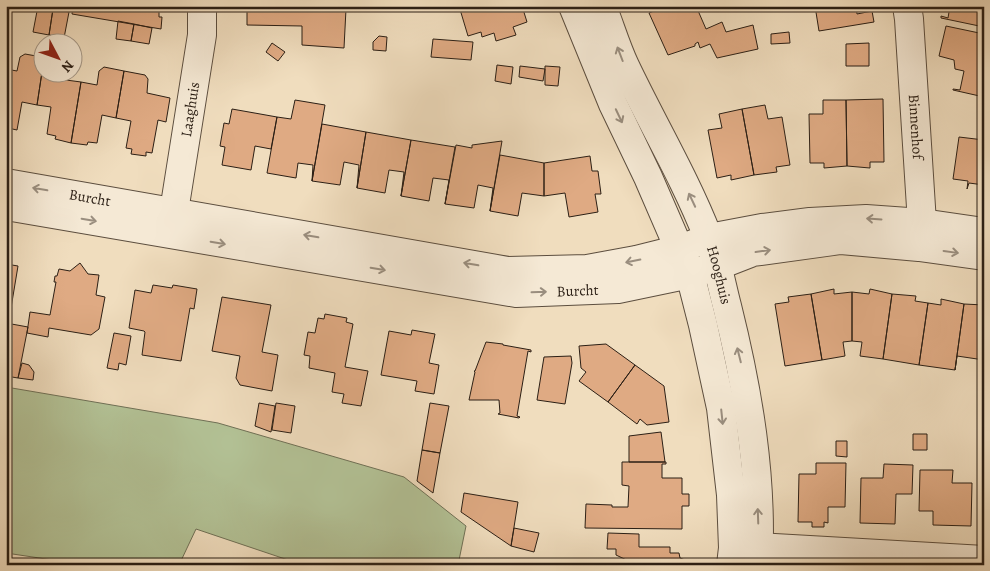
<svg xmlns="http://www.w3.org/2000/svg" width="990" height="571" viewBox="0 0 990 571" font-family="Alegreya,serif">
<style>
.green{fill:#b3c296;stroke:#6f7056}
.building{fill:#dfaa83;stroke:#2b1f15}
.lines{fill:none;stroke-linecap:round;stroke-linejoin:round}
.street-casing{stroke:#5c4e3f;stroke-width:30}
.street{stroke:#f5e9d5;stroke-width:28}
.oneway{stroke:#9a8e7f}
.labels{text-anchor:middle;stroke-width:5;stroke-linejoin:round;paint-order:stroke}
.street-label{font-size:15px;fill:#2b1f15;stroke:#f5e9d5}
</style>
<rect width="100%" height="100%" fill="#f0ddbe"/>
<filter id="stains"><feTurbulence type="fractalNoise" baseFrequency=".004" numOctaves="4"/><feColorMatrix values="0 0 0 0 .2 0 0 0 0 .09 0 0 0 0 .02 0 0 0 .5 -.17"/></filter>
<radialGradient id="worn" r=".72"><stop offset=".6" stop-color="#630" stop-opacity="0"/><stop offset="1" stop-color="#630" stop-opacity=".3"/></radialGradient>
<path class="green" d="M6,387l212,36 186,54 62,49 -8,39h-90l-8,-3 -1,3h-56l-107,-36 -17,36h-93l-80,-12z"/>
<path class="building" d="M38,6l15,3 -4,26 -16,-3z
M73,6h86v11h3l-1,12 -89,-15z
M247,6h77v2l22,1 -2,39 -42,-3v-19l-55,-1z
M459,6h63l5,16 -14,5 3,8 -20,6 -2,-8 -12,4 -1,-5 -13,4z
M666,6h30l10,23 16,-7 4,10 27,-7 5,24 -41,9 -7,-14 -10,4 -2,-6 -3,2v2l-27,9 -19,-42z
M815,6h41l1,8 15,-3 2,11 -55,9z
M950,6h34v21l-43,-9v-2l7,2z
M53,9l16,3 -5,26 -15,-3z
M118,21l16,3 -3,17 -15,-2z
M134,24l18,4 -3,16 -18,-3z
M946,26l38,8v63l-31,-7v-1l7,1 4,-19 -9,-2 -1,-9 -15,-4z
M789,32l1,11 -19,1v-10z
M379,36l8,1 -1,14 -13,-1v-8z
M433,39l40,3 -2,18 -40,-3z
M272,43l13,9 -7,9 -12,-9z
M869,43v23h-23v-22z
M25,54l17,3v15l-5,33 -15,-3 -5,28 -9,-2 -2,3v-62l11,2 3,-14z
M497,65l16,2 -2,17 -16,-3z
M520,66l25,3 -2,12 -24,-4z
M545,66l15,1 -2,19 -13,-1z
M104,67l20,4 -8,47 -14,-3 -5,28 -9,-1 -1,3 -16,-2 10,-61 16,3 2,-14z
M124,71l21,4 3,4 -1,14 23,5 -4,24 -8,-2 -6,33 -6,-1v4l-15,-2 1,-5 -6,-1 5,-27 -15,-3z
M42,72h25l-1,8 15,2 -10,61 -16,-4 1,-3 -9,-2 4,-27 -14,-2z
M883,99l1,63h-14v6l-23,-2 -1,-66z
M295,100l30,5 -13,76 1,-16 -15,-2 -2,15 -29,-5 10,-56 14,2z
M823,100h23l1,66 -23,2v-5h-14l-1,-49h14z
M765,105l3,14 14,-2 8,48 -14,2 1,5 -23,3 -12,-66z
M232,109l45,8 -6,32 -16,-3 -4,24 -29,-5 3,-18 -5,-1 4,-23 5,1z
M742,109l12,66 -23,5v-5l-14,3 -9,-48 14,-2 -3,-14z
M322,124l44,8 -9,56 2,-23 -15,-3 -4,23 -28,-4z
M366,132l45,8 -10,56 3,-24 -15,-2 -4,23 -28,-5z
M959,137l25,3v45l-15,-2 -2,6 1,-8 -15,-2z
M411,140l44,7 -10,57 4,-24 -16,-2 -4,23 -28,-5z
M502,141l-12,70 3,-23 -15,-3 -4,23 -29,-4 11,-59 16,3v-3z
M500,155l44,8v33l-22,-3 -4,23 -28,-5z
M590,156l2,15h6l3,23h-6l3,18 -29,5 -4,-24 -21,3v-33z
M80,263l8,11 11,1 -3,20 9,2 -6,32 -8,6 -42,-7 -1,9 -21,-4 3,-21 20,3 6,-33h-2l1,-6h2l2,-7 11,2z
M6,264l12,2 -7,42 -5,-1z
M153,285l19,3 1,-3 24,4 -3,20 -4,-1 -9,53 -39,-6 3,-23 -1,-1 -15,-3 6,-38 16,3z
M834,289v5l18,-2v49l-9,1 2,14 -23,4 -11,-66z
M870,289l22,5 -9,65 -23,-3 2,-14 -10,-1v-49l17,2z
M811,294l11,66 -37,6 -10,-62 14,-2 -1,-5z
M892,294l24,2 -1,5 13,2 -9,62 -36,-6z
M222,297l49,8 -9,47 16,3 -6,36 -32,-6 -4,-7 4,-22 -28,-5z
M941,299l23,5 -9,66 -36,-5 9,-62 13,2z
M964,304l20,1v55l-27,-4 -2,14z
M325,314l22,4 -1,4 7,2 -8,43 23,4 -7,35 -19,-3 2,-9 -12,-2 3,-19 -26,-5 1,-12 -6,-1 4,-23 7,1 3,-15 6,1z
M6,323l22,4 -10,51 -12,-2z
M412,330l23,4 -6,29 10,2 -5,29 -19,-3 2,-10 -36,-6 8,-44 22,4z
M114,333l17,3 -5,29 -7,-2 -1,7 -11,-2z
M486,342l17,2v1l28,5v2l-3,-1 -11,65 3,1 -1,1 -21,-4 2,-1 -1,-13h-30l6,-28 -1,-1h1z
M606,344l29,21 -27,37 -29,-21 7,-9 -5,-4 -2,-22z
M571,356l1,7 -7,41 -28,-4 7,-43z
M22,363l7,2 5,7 -1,8 -15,-2z
M635,365l29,21 5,36 -22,3 -7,-6 -3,5 -29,-22z
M259,403l16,3 -4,26 -16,-6z
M276,403l19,3 -4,27 -19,-3z
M430,403l19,3 -9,47 -18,-3z
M661,432l4,30h-36v-26z
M913,434h14v16h-14z
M836,441h11v16l-11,-1z
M422,450l18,3 -7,40 -16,-12z
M622,462h44v2h-4v14h20v16h7v12h-7v23l-97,-1 1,-24 26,1v2h16l1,-21 -7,-1z
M816,463h30l-1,44h-17v16l-4,-1v5h-12v-5h-14l1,-48h17z
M884,464l29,1 -1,29h-16l-1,30 -35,-1 1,-45h22z
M920,470h33l-1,13h20l-1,43 -38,-1v-14h-14z
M464,493l54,9 -7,44 -50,-34z
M514,528l25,5 -5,19 -23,-6z
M608,533l31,1v13h31v6h9l1,5 5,2 -2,5h-46l-21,-10v-6h-9z"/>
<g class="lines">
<g class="street-casing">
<g id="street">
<path d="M573,6l40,98 35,73 42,97 13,51 18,83 10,87 2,53 -2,17"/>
<path id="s1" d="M602,6c8,20 14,41 23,60 27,57 60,112 83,171 9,22 13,46 19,69 21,84 36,172 31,259"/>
<path id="s2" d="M907,6l2,13 13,204 -2,18"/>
<path id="s3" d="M6,183l502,88 79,-2 49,-9 44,-11 29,-11 53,-10 48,-6 56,-3 56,4 62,9"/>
<path id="s4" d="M6,206l510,87 102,-4 72,-15 27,-8 36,-14 88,-12 78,7 65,9"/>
<path id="s5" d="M171,230l31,-195v-29"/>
<path d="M742,548l17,-1 225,13"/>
</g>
</g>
<use href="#street" class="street"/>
</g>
<defs><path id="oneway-shaft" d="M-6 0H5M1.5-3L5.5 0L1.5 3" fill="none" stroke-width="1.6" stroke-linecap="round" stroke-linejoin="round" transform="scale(1.25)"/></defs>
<g class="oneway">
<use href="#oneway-shaft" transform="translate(620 54) rotate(-111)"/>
<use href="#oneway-shaft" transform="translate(619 116) rotate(65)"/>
<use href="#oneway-shaft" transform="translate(40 189) rotate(-170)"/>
<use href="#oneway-shaft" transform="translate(692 200) rotate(-115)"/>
<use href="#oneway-shaft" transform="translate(874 219) rotate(-176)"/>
<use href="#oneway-shaft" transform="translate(89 220) rotate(10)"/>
<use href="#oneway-shaft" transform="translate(311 236) rotate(-170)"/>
<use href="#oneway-shaft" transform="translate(218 243) rotate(10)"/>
<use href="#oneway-shaft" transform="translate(763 251) rotate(-8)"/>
<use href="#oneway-shaft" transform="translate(951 252) rotate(8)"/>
<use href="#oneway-shaft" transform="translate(633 261) rotate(169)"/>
<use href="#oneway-shaft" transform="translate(471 264) rotate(-170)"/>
<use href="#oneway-shaft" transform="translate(378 269) rotate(10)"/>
<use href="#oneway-shaft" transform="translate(539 292) rotate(-2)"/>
<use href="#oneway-shaft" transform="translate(739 355) rotate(-104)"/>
<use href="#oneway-shaft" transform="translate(722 417) rotate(84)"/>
<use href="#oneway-shaft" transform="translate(758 516) rotate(-92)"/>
</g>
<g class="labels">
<g class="street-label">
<text dy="5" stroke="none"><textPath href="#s5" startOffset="122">Laaghuis</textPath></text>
<text dy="5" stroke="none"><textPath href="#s2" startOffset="121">Binnenhof</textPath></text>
<text dy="5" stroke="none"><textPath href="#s3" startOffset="85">Burcht</textPath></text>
<text dy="5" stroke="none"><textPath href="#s1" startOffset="294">Hooghuis</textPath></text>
<text dy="5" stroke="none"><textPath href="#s4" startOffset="579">Burcht</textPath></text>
</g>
</g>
<rect width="990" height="571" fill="none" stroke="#f0ddbe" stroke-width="25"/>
<rect x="8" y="8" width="975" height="556" fill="none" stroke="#2b1f15" stroke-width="2.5"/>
<rect x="12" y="12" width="965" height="546" fill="none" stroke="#2b1f15"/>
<g transform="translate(58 58) rotate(131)"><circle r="24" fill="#f5e9d5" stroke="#a49888"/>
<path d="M0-4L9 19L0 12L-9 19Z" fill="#8f2418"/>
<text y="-8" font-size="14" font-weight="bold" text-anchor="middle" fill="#2b1f15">N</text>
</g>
<rect width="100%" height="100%" filter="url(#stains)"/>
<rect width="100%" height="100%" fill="url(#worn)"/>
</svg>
